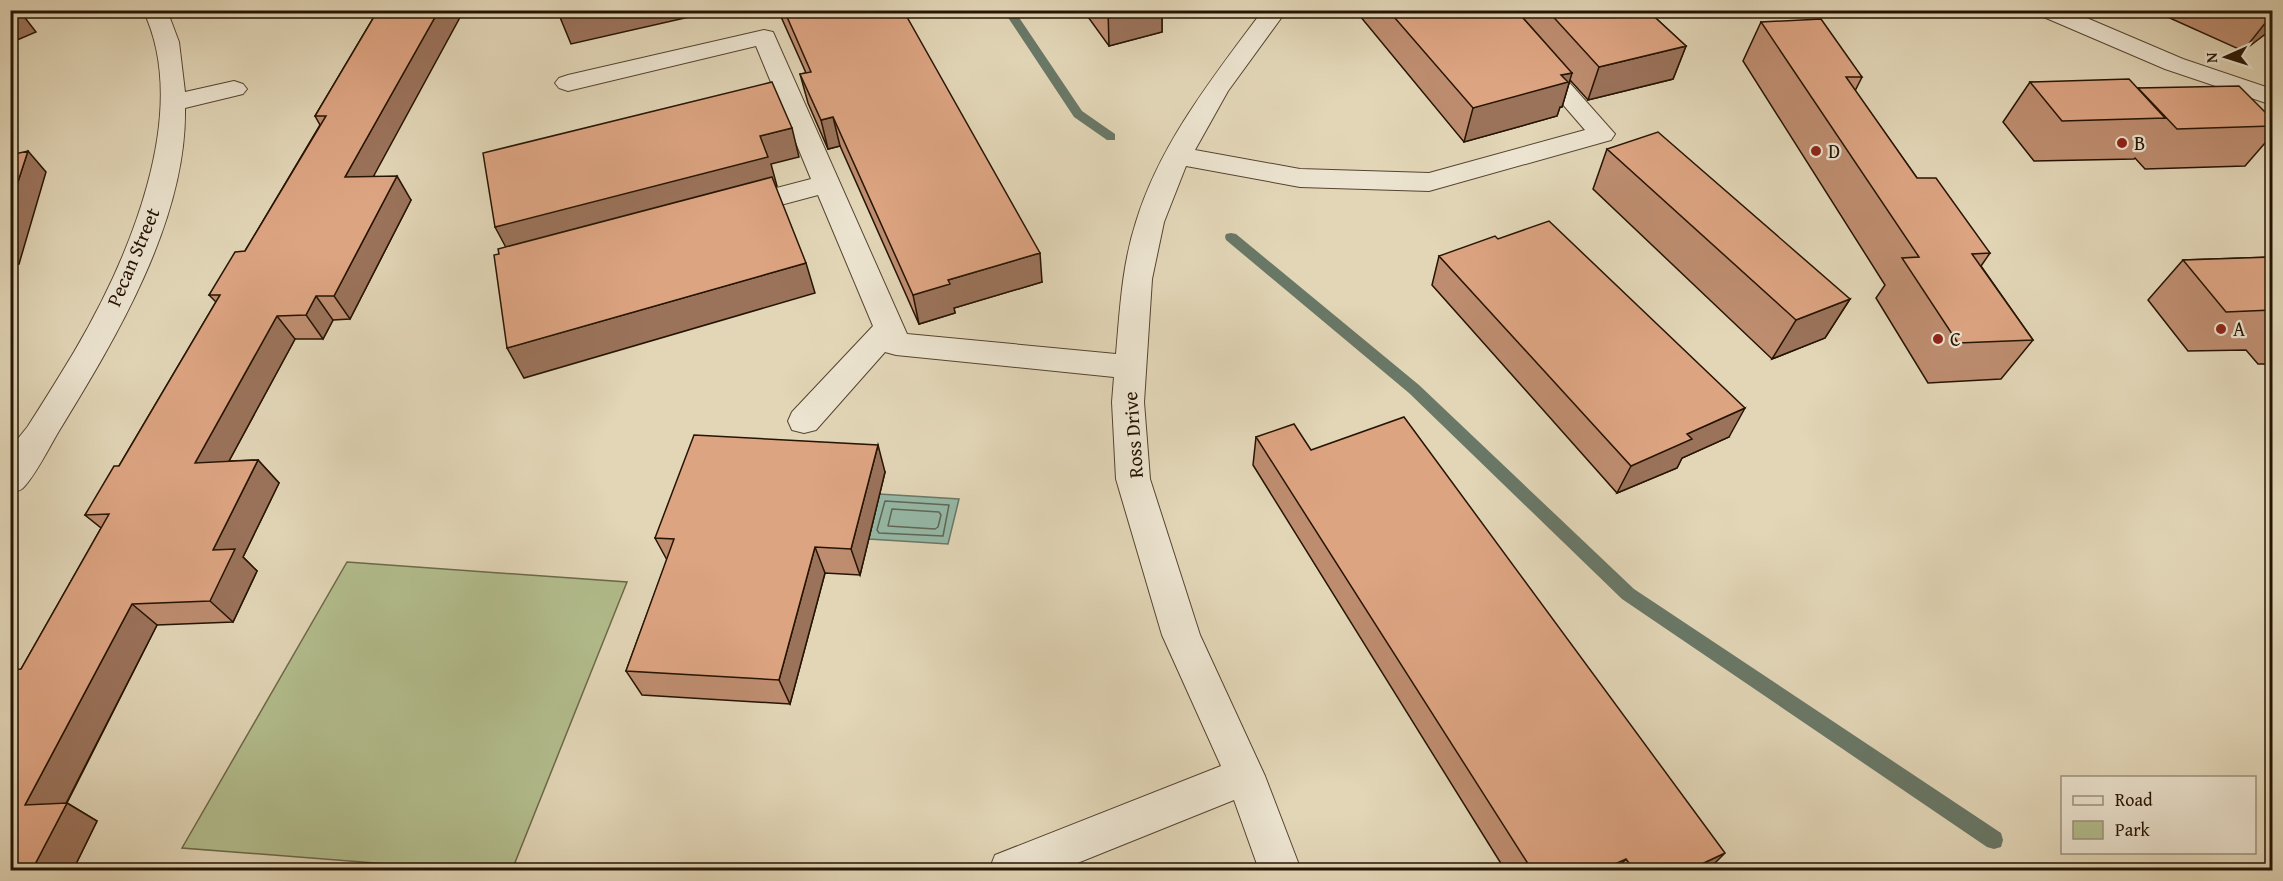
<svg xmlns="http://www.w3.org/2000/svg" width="2283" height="881" viewBox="0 0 2283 881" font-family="'Gentium Book Plus',serif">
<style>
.green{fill:#b3be8e;stroke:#6c6948;stroke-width:1.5}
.water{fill:#96baa9;stroke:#697867;stroke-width:1.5}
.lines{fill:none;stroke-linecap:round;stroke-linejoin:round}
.shore{stroke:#5e6756;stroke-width:1.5}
.stream{fill:#697867;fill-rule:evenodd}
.minor-casing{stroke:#554430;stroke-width:2}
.minor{fill:#ece4d0;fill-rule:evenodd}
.wall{fill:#be8d70;stroke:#261403;stroke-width:1.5}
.shaded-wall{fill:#9b735b;stroke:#261403;stroke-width:1.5}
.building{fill:#dda482;stroke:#261403;stroke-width:1.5}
.poi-dot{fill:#8f2418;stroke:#ece4d0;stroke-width:2}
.labels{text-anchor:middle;stroke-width:4.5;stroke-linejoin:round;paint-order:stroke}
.poi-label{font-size:20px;fill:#261403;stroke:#ece4d0;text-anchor:start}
.street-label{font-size:20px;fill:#261403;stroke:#ece4d0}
</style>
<rect width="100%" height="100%" fill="#e2d6b7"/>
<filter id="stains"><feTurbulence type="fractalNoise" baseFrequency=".00333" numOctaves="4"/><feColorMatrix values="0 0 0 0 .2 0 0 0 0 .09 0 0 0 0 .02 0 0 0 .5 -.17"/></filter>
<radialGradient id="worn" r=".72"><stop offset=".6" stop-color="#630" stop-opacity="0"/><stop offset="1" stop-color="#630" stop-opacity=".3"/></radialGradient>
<path class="green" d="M347,562l280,20 -115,288h-48l-282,-22z"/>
<path class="water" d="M879,494l80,5 -11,45 -79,-5z"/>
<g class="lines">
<path class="shore" d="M885,501l64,4 -6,31 -64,-3 -2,-3z
M892,509l47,3 2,3 -3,12 -3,2 -47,-3z"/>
<path class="stream" d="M1003,10h11l68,101 33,23v6h-8l-33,-23z
M1231,233l5,1 183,151 215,204 367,244 2,7 -2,7 -7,2 -7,-2 -365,-248 -213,-206 -183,-153 -1,-3 1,-3z"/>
<g class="minor-casing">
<path id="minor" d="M143,10h24l12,32 6,50 49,-11 9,3 4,5 -4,5 -58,14c2,112 -69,230 -126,323 -9,15 -24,45 -36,57 -3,3 -9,4 -13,5 0,-12 -3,-29 0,-41 3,-9 13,-19 18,-26 16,-25 31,-49 46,-74 53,-90 119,-239 69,-342z
M1263,10h24l-59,81 -33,59 105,19 129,4 156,-43 -104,-120h24l110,124 -4,6 -182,51 -129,-4 -114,-21 -22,56 -12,57 -8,123 6,77 50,156 65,141 36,94h-42l-25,-70 -174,70h-71l6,-15 226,-89 -59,-131 -46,-156 -4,-77 2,-25 -218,-22 -11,-3 -69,78 -12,3 -12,-3 -4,-9 4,-9 81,-86 -55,-131 -82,22 -10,-2 -4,-7 4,-7 85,-22 -55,-133 -188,45 -9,-3 -4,-5 4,-5 9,-3 196,-45 9,2 134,302 209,20c4,-45 6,-89 20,-132 24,-79 78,-146 127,-212z
M2036,10h32l115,49 89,30v16l-107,-36 -126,-54z"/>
</g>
<use href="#minor" class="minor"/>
</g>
<path class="wall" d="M378,10l-4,166 37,24 -61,119 -17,1 -10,19h-28l-66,122 29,-1 21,23 -36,74 14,14 -24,51 -76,3 -90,178 30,18 -24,49 -52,-201 80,-141 -16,-13 34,-49 97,-164 -7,-7 36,-44 75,-126 -5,-9z
M778,10h125l139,272 -88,26 1,5 -36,11 -79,-178 -12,3 -20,-46 -8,-29 6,-1z
M1083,10h79v22l-53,14z
M1355,10h292l39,36 -13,33 -85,21 -18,-20 -8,27h-2l-3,9 -93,26z
M2152,10h120v19l-29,22z
M1761,22l101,55 -7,14 62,87 73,75 -9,13 52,74 -32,39 -73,4 -52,-85 9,-13 -142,-224z
M2030,82l108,7v-1l134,31v16l-27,31 -100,3 -10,-11 -1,1 -100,2 -31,-39z
M1607,149l243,150 -25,39 -53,21 -179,-170z
M1439,256l290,181 -47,21 -5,10 -60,25 -185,-208z
M2272,257v107h-14l-12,-14 -58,1 -40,-51 35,-40z
M1256,437l55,13 397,420h-203l-252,-405z
M885,472l-25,103 -35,-2 -35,131 -148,-9 -16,-24 41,-111 -12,-22z"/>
<path class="shaded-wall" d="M10,10h9l17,22 -26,11z
M439,10h25l-104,191 -15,-24z
M557,10h163l-149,34z
M1108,10h54v22l-53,14z
M2272,15v14l-29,22 27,-34z
M1686,46l-13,33 -85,21 11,-33z
M1572,73l-10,34h-2l-3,9 -93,26 9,-34 88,-33z
M833,117l7,29 -12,3 -7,-29z
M792,128l7,29 -28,7 6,22 -267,69 -15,-28 265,-91z
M28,151l18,21 -27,92 -5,1 -4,6v-65z
M397,176l14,24 -61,119 -16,-23z
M1040,253l2,29 -88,26 1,5 -36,11 -6,-29 35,-15z
M806,263l9,30 -291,85 -17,-30z
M316,296l17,24 -10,19 -17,-24z
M1850,299l-25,39 -53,21 24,-39z
M277,316l18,23 -79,146 -21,-22z
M1745,408l-16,29 -47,21 -5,10 -60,25 14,-27 56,-32z
M878,445l7,27 -25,103 -9,-26z
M258,460l21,23 -36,74 14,14 -24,51 -23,-21 3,-51z
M815,547l10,26 -35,131 -11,-24z
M132,604l25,21 -101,198 -31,-18z
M67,803l30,18 -24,49h-41z
M1725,853l-17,17h-19z
M1626,859l-10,11h-14z"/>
<path class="building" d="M378,10h61l-94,167 52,-1 -63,120h-18l-10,19 -29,1 -82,147 63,-3 -45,90 22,-1 -25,52 -78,3 -107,201 42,-2 -35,67h-22v-200l11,-1 88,-155 -24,1 29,-49h5l101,-171h-11l26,-43 10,-1 81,-135h-11z
M784,10h119l137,243 -92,27 2,4 -37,11 -80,-178 -12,3 -21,-46 11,-2z
M1388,10h128l56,63 -11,2 7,7 -95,26z
M1547,10h100l39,36 -87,21z
M2255,10h17v5l-2,2z
M1821,19l41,58h-16l71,101h19l54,75 -18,1 61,86 -75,3 -56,-85 17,-1 -158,-235z
M2129,79l36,39 -103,3 -32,-39z
M772,82l20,46 -32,8 8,21 -273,70 -12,-74z
M2239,86l33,33v7l-95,3 -39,-41z
M1658,132l192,167 -54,21 -189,-171z
M28,151l-18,55v-51z
M772,177l34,86 -299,85 -13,-93 5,-1 -1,-5z
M1549,221l196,187 -58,26 5,5 -61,27 -192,-210 56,-20 3,3z
M2272,257v53l-46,2 -43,-52z
M1404,417l321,436 -36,17h-55l-8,-11 -24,11h-70l-276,-433 38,-13 17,26z
M694,435l184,10 -27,104 -36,-2 -36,133 -153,-9 48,-132 -19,-1z"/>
<g class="poi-dot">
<circle cx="2122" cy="143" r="6"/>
<circle cx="1816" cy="151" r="6"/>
<circle cx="2221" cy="329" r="6"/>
<circle cx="1938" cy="339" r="6"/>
</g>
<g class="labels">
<g class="poi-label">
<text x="2134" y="150">B</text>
<text x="1828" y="158">D</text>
<text x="2233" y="336">A</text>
<text x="1950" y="346">C</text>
</g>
<g class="street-label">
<text transform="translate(133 257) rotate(-67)" y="7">Pecan Street</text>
<text transform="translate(1133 435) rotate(-94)" y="7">Ross Drive</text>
</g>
</g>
<rect width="2283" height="881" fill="none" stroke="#e2d6b7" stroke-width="36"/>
<rect x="12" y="12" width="2259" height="857" fill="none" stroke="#261403" stroke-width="3"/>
<rect x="18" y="18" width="2247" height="845" fill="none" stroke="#261403" stroke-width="1.5"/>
<rect x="2061" y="776" width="195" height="78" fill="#ece4d0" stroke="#9d917e" stroke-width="1.5"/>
<rect x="2073" y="796" width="30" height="9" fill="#ece4d0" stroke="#9d917e" stroke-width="1.5"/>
<text x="2115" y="806" font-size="18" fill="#261403">Road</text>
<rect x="2073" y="821" width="30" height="18" fill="#b3be8e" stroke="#9d917e" stroke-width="1.5"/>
<text x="2115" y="836" font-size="18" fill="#261403">Park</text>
<g transform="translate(2226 57) rotate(267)" stroke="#ece4d0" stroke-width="4.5" paint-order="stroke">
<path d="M0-4.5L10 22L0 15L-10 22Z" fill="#261403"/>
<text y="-9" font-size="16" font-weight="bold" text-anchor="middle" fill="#261403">N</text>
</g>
<rect width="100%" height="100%" filter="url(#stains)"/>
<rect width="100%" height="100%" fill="url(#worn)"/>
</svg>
